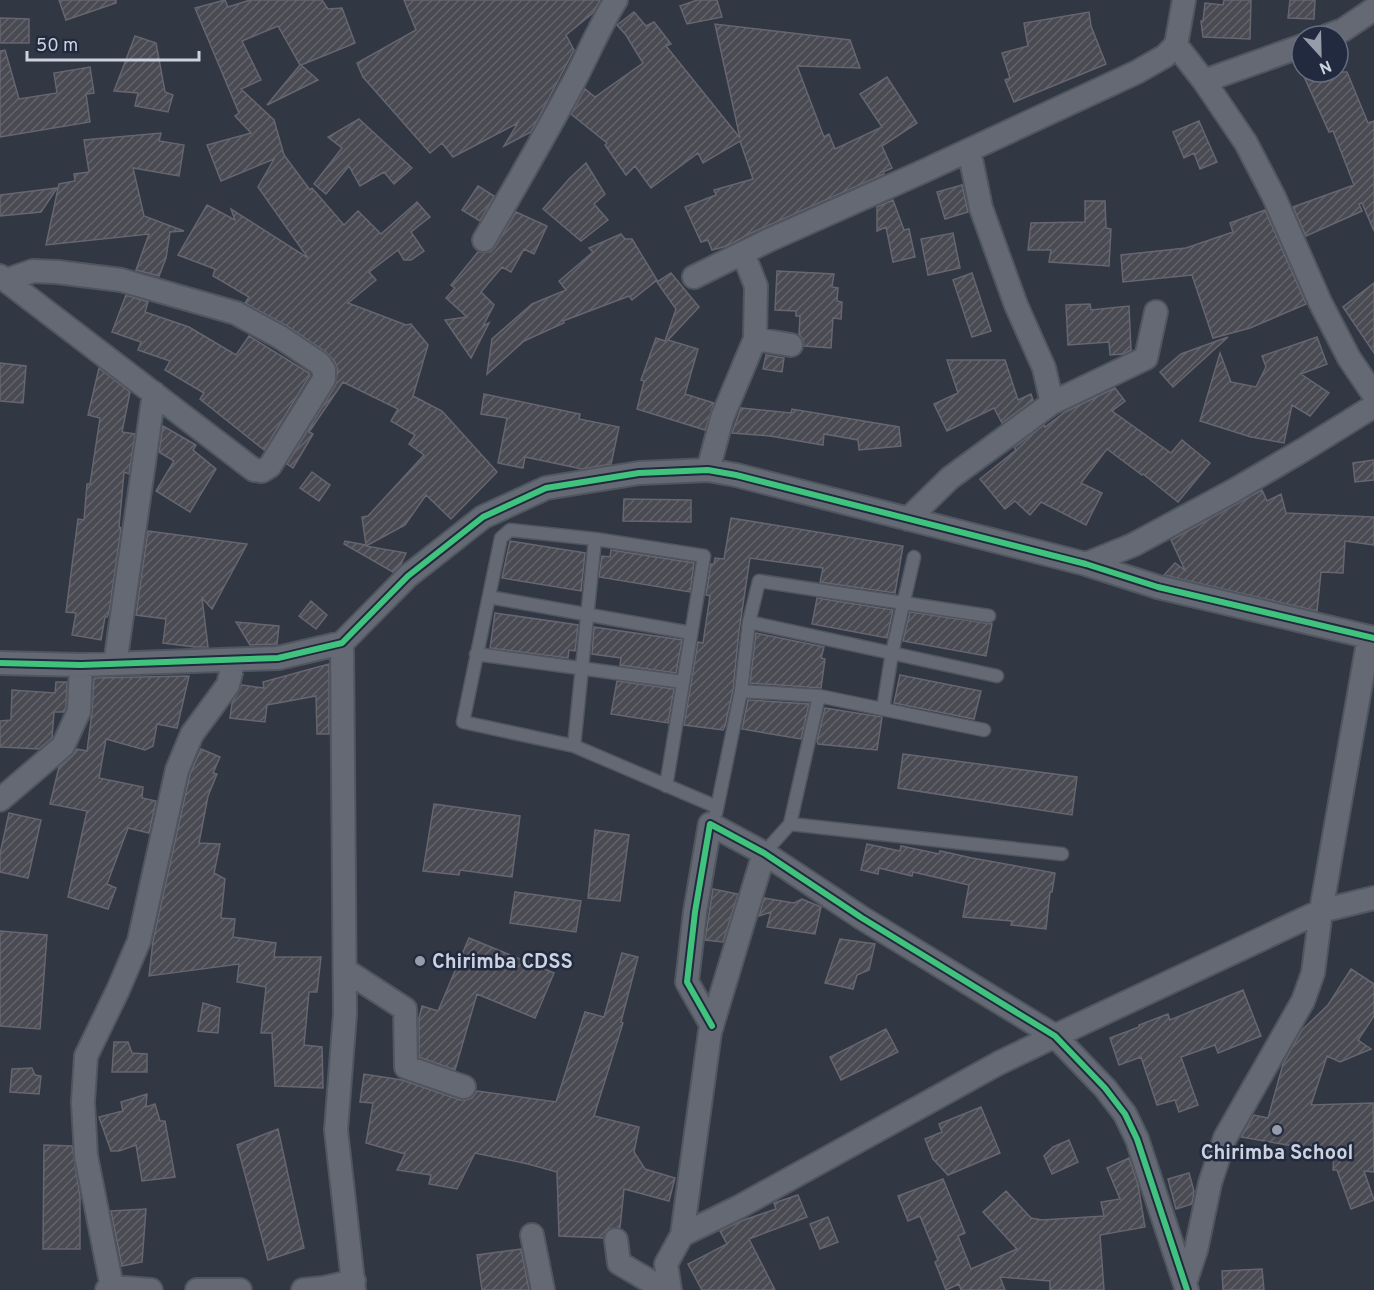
<svg xmlns="http://www.w3.org/2000/svg" width="1374" height="1290" viewBox="0 0 1374 1290" font-family="Overpass,sans-serif">
<style>
.building{fill:url(#building-hatch);stroke:#676670;stroke-width:1.5}
.lines{fill:none;stroke-linecap:round;stroke-linejoin:round}
.lane-casing{stroke:#505660;stroke-width:15}
.street-casing{stroke:#505660;stroke-width:26}
.lane{stroke:#656973;stroke-width:12}
.street{stroke:#656973;stroke-width:22}
.cycleway-casing{stroke:#212a3f;stroke-width:10}
.cycleway{stroke:#40c37c;stroke-width:6}
.poi-dot{fill:#969ca9;stroke:#212a3f;stroke-width:2}
.labels{text-anchor:middle;stroke-width:5;stroke-linejoin:round;paint-order:stroke}
.poi-label{font-size:20px;font-weight:bold;fill:#ccd2e0;stroke:#212a3f;text-anchor:start}
</style>
<defs>
<pattern id="building-hatch" width="6" height="6" patternUnits="userSpaceOnUse" patternTransform="scale(1.5)"><rect width="6" height="6" fill="#4a4a52"/><path d="M-1 1l2-2M0 6l6-6M5 7l2-2" fill="none" stroke="#63636b"/></pattern>
</defs>
<rect width="100%" height="100%" fill="#313743"/>
<path class="building" d="M59,0h57v3l-50,17z
M225,0l3,7 22,-7h72l6,9 14,-1 13,35 -54,22 17,15 -51,25 33,-40 -22,-39 -36,15 19,39 -20,9 33,31 10,35 26,35 2,-2 32,37 14,-14 23,23 36,-32 13,15 -19,15 13,19 -13,9h-7l-6,-10 -29,22 7,8 -28,23 58,22 5,-1 17,21 -15,51 29,15 55,61 -46,47 -25,-24 -21,30 -39,21 40,7 -5,11 -8,8 -49,-28 1,-3 21,4 -4,-28 6,-1 56,-61 -15,-11 6,-9 -24,-14 7,-12 -55,-27 -34,50 4,2 -20,34 -6,-4 48,-78 3,-16 -3,-8 -9,-10 -39,-26 -42,-23 4,-6 -36,-21 2,-7 -37,-14 29,-50 28,15 -4,-11 77,49 -50,-71 16,-28 -53,22 -14,-36 44,-12 -16,-17 4,-3 -44,-105z
M404,0h196l-7,13 -27,22 8,15 -43,82 -27,14 14,-23 -65,34 -11,-14 -12,10 -67,-76 -6,-14 59,-33z
M697,0h20l5,17 -35,7 -7,-18z
M1224,0h27l-1,39 -47,-2 -2,-16h2l2,-18 18,2z
M1290,0h25l-1,19 -26,-1z
M634,12l12,14 8,-4 17,22 -5,2 74,92 -25,-114 135,16 10,28 -63,-2 27,71 5,-3 6,15 47,-22 -22,-33 27,-17 30,46 -35,23 10,22 -9,4 1,2 -135,60 -22,12 -15,4 -4,-10 -7,2 -16,-35 31,-12 -2,-5 39,-11 -13,-38 -37,22 -5,-10 -47,35 -16,-22 -9,9 -21,-30 2,-2 -36,-29 14,-25 10,8 48,-34 -17,-28 -9,-10z
M1089,12l2,14 15,38 -92,38 -9,-22 5,-2 -8,-25 26,-7 -4,-23z
M0,18l29,1v24h-29z
M135,36l21,7 9,49 8,3 -5,17 -33,-6 3,-13 -24,-2z
M5,50l14,49 38,-6 -3,-20 36,-6 4,26 -8,1 4,28 -90,15v-86z
M1302,72h45l21,51 6,-2v110l-12,-28 -3,1 3,7 -56,25 -13,-29 61,-22 -21,-54 -4,1z
M359,119l53,49 -18,16 -10,-12 -24,14 -11,-20 -23,28 -12,-10 28,-36 -14,-11z
M1199,121l18,41 -17,7 -6,-16 -10,5 -11,-26z
M161,133l-2,8 25,4 -5,31 -46,-8 11,48 40,15 -14,1 -4,26 -7,18 -23,-6 13,-36 -103,11 13,-61 16,-3 -1,-7 15,-2 -5,-32z
M586,163l19,31 -11,10 14,16 -27,21 -38,-32 26,-30z
M962,185l6,27 -23,7 -8,-27z
M478,186l16,10 -14,25 -18,-11z
M57,188l-16,24 -41,4v-21z
M893,200l11,30 5,-1 6,28 -22,5 -7,-35 -9,4v-24z
M1085,201h20l1,27 5,1 -2,37 -60,-4 2,-12h-23l3,-27 54,-1z
M1265,210l41,94 -56,24 -37,10 -21,-63 -69,7 -2,-27 65,-7 47,-16 -3,-9z
M516,212l31,14 -13,28 -10,-5 -13,23 -9,-5 -21,25 13,13 -11,21 6,-3 -18,35 -26,-38 22,-3 -21,-19 9,-10 -4,-3 27,-33h12l5,-5z
M953,233l7,35 -32,7 -7,-36z
M621,234l4,5h7l25,41 -25,20 -3,-4 -66,25 1,2 -40,18 -37,33 5,-35 40,-35 34,-14 -7,-9 34,-29 -4,-4z
M777,271l57,3 -2,13 6,1 -1,13 5,1 -1,17 -8,-1 -2,30 -27,-2 -1,-6 -4,-6 1,-18h-4v-5l-21,-1z
M671,273l28,34 -31,33 30,9 -13,45 29,9 -9,27 -68,-21 7,-28 -3,-1 15,-42 9,3 11,-32 -19,-27z
M972,273l19,58 -19,6 -19,-57z
M1374,283v70l-31,-46z
M126,295l22,7 -3,10 44,15 47,28 13,-19 60,37 1,2 -46,75 -64,-51 4,-6 -39,-23 5,-9 -32,-11 3,-8 -29,-10z
M1090,304l1,6 38,-4 2,44 -7,4 -14,1 -1,-13 -41,3 -2,-40z
M1228,337l-55,50 -13,-15 21,-18z
M1317,337l10,27 -26,10 28,19 -19,23 -18,-11 -8,38 -33,-6 -51,-16 20,-68 11,29 25,5 10,-20 -4,-11z
M766,355l18,3 -2,14 -19,-3z
M947,360h58l13,40 13,-6 2,6 -31,23 -8,-15 -47,23 -13,-27 24,-11z
M0,363l26,3 -3,37 -23,-2z
M99,368l31,24 -8,40 13,2 -6,40 -5,-2 -5,55 2,1 -12,84 -2,5h-2l-4,23 -29,-5 4,-22 -10,-1 12,-93 6,1 3,-36h3l10,-66 -12,-3z
M1115,388l10,13 -13,10 59,42 11,-13 28,23 -32,39 -35,-28 -1,1 -35,-26 -26,34 21,10 -16,32 -45,-23 -11,13 -15,-14 -10,8 -25,-30 36,-29 -2,-3 30,-22 1,2 20,-15z
M484,394l96,20 -1,5 40,8 -8,37 -29,5 -57,-12 -2,11 -25,-5 9,-45 -26,-4z
M741,408l50,5 1,-4 107,18 2,19 -42,4 -1,-10 -34,-6 -1,11 -53,-9 -38,-3z
M163,426l33,19 -3,5 23,19 -26,43 -34,-21 18,-30 -15,-9z
M1374,460v20l-19,2 -2,-19z
M312,472l18,13 -11,16 -19,-13z
M1262,490l5,11 14,-7 5,19 88,4v28l-29,-4 -2,32 -22,-1 -4,39 -153,-36 11,-12 10,7 -14,-30z
M624,499l67,1v22l-68,-1z
M731,518l172,28 -8,47 -75,-11 3,-14 -73,-10 -11,73 -6,59 -8,36 -2,4 -39,-5 14,-83 5,1 7,-47 -4,-1 5,-31h3l1,-6 9,1z
M148,531l99,13 -35,65 -10,-11 6,49h-13l-32,-4 3,-24 -30,-4z
M510,541l75,12 -4,38 -79,-13z
M611,550l83,13 -4,29 -91,-15 3,-21 8,1z
M817,598l76,12 -6,28 -75,-14z
M311,601l16,14 -11,14 -17,-13z
M910,612l82,12 -6,32 -83,-15z
M495,613l83,12 -3,26 -6,-1 -1,8 -78,-10z
M236,622l43,4 -2,18 -27,1z
M594,627l88,13 -6,33 -56,-8 1,-7 -29,-4z
M756,633l68,14 -3,11 4,1 -4,29 -71,-5z
M329,664v70h-12l-1,-38 -49,9 -2,17 -35,-4 2,-15 10,-18 22,3 -1,-6z
M900,675l81,16 -7,28 -80,-16z
M189,676l-12,52 -20,-4 -4,22 -8,4 -39,-11 -7,39 44,9 -1,11 14,3 -7,32 -21,-5 -21,56 9,4 -8,21 -40,-12 19,-86 -37,-7 9,-37 13,-11 5,-7 10,2 5,-39 2,-34z
M617,681l57,8 -6,34 -57,-9z
M56,682h11l-1,26 -2,4h-10l-2,26 -13,11 -39,-2v-26l11,-1 1,-30 43,3z
M748,700l61,4 -8,35 -59,-10z
M825,708l57,9 -5,33 -59,-6 -1,-3z
M201,749l19,8 -7,16 4,1 -9,22 -9,47 21,1 -6,29 11,6 -4,39 14,1 -2,18 43,6 -2,14h47l-4,35h-8l-5,53 18,2 1,41 -48,-2 -3,-53h-11l5,-46 -29,-5 2,-18 -90,12 4,-35 37,-167z
M903,754l174,23 -5,38 -174,-27z
M434,804l86,12 -8,61 -52,-7 -1,5 -36,-4z
M9,813l32,7 -13,58 -28,-6v-18z
M595,830l34,5 -9,66 -32,-3z
M867,844l33,7 1,-5 38,8 1,-3 32,7 83,15 -3,19h-2l-4,37 -35,-4 1,-4 -49,-4 6,-32 -56,-13 -1,4 -33,-8 -1,6 -17,-4z
M713,889l25,5 -15,48 -18,-2z
M515,892l66,9 -5,31 -66,-9z
M764,898l30,5 8,-4 19,8 -6,27 -48,-7 4,-15 -12,4z
M0,931l47,4 -7,94 -40,-3z
M469,938l85,35 -19,45 -58,-24 -22,76 -36,-13v-39l3,-12 16,5z
M840,939l35,5 -6,26 -12,5 -4,14 -28,-6z
M622,953l16,4 -17,65 2,1 -29,93 45,11 -5,25 11,17 30,9 -6,23 -45,-12 -4,38 -12,2 -5,9 -44,-2 -2,-64 -29,-8 -53,-11 -18,36 -28,-5 2,-9 -34,-5 8,-16 -39,-11 7,-40 -13,-1 4,-28 38,6 58,20h6l6,-2 5,-7 79,11 29,-90 19,5z
M1351,969l23,15v32l-16,24 13,9 -31,13 -13,-6 -16,49 62,-2 1,69 -10,-1 10,29 -23,9 -14,-39h-4l1,-17 -93,-16 13,-22 14,3 15,-54 19,-34 26,-25z
M1243,990l18,46 -43,17 -3,-8 -34,12 17,48 -19,7 -4,-12 -18,5 -16,-48 -22,8 -9,-27 29,-11v-2l29,-11 2,6z
M203,1003l17,5 -2,25 -20,-2z
M886,1029l12,23 -57,28 -11,-23z
M114,1042h14l4,11 15,1v18h-35z
M32,1068l3,7 6,1 -2,18 -29,-2 2,-23z
M147,1094l-1,13 9,-3 5,17h5l10,56 -33,4 -6,-36 -17,6h-8l-12,-34 24,-6 -2,-9z
M981,1107l19,46 -52,22 -15,-16 -8,-20 17,-7 -3,-8z
M278,1129l26,119 -36,12 -31,-115z
M1069,1140l9,22 -26,12 -8,-18 9,-9z
M44,1145l28,1 8,51v52h-37z
M1129,1158l9,27 7,42 -45,8 4,55h-54v-9l-50,-4 5,13h-44l-2,-6 -13,6 -11,-28 3,-2 -18,-44 -12,5 -10,-25 45,-17 22,54 -7,3 13,33 46,-20 -34,-37 23,-21 25,27 11,2 62,-4 -3,-14 19,-3 -13,-31z
M1189,1173l5,18 -2,13 -16,5 -8,-30z
M798,1195l9,22 -58,22 26,51h-73l-14,-26 39,-20 -7,-13 21,-10 35,-12 -2,-6z
M146,1209l-4,53 -20,4 -11,-55z
M828,1217l10,25 -18,7 -10,-25z
M521,1249l8,41h-47l-5,-35z
M1262,1269l2,21h-41l-1,-19z"/>
<g class="lines">
<g class="lane-casing">
<path id="lane" d="M489,597l202,36
M749,622l248,54
M476,654l207,28
M741,691l78,5 165,34
M819,696l-29,128 272,30
M883,709l9,-56 22,-96
M574,746l-111,-24 38,-184 9,-8 85,9
M666,786l38,-230 -109,-17 -21,207 143,61
M716,813l25,-122 8,-69 10,-41 230,35
M764,853l26,-29"/>
</g>
<g class="street-casing">
<path id="street" d="M1184,0l-8,45 28,36 42,62 28,54 46,105 29,56 25,37
M1327,36l16,-6 31,-21
M1204,81l98,-35
M484,240c30,-51 60,-103 88,-155 15,-28 27,-58 44,-85
M743,253l13,33 -1,53 36,6
M0,276l254,194 8,1 8,-5 54,-87v-9l-5,-7 -39,-26 -44,-24 -115,-33 -64,-8 -24,-1 -26,9
M694,277l73,-36 157,-70 213,-99 28,-16 11,-11
M1052,403l94,-45 10,-46
M708,470l14,-52 33,-79
M908,519l42,-41 102,-75 -8,-35 -28,-63 -35,-97 -12,-58
M1086,564l47,-19 100,-54 70,-41 71,-44
M342,643l3,371 -9,116 18,160
M0,663l81,2 197,-7 64,-15 66,-67 75,-59 63,-29 93,-15 69,-3 28,5 350,89 72,23 216,51
M115,664l39,-271
M0,800l63,-54 16,-35 2,-46
M345,970l60,39 1,58 58,20
M712,1026l-25,-44 8,-70 15,-88 54,29 98,65 193,118 50,52 20,26 12,25 50,151
M532,1235l11,55
M682,1235l28,-203 54,-179
M616,1240l3,23 46,27
M1185,1283l11,-33 14,-67 15,-45 78,-137 10,-28 8,-62 48,-274
M112,1287l-26,-131 -3,-54 3,-46 32,-66 21,-49 38,-171 15,-36 36,-49 6,-25
M107,1290l5,-3 39,3
M197,1290h43
M303,1290l21,-2 30,-7
M670,1290l-4,-26 16,-29 57,-28 260,-144 56,-27 266,-125 53,-13"/>
</g>
<use href="#lane" class="lane"/>
<use href="#street" class="street"/>
<g class="cycleway-casing">
<path id="cycleway" d="M0,663l81,2 197,-7 64,-15 66,-67 75,-59 63,-29 93,-15 69,-3 28,5 350,89 72,23 216,51
M712,1026l-25,-44 8,-70 15,-88 54,29 98,65 193,118 50,52 20,26 12,25 50,151"/>
</g>
<use href="#cycleway" class="cycleway"/>
</g>
<g class="poi-dot">
<circle cx="420" cy="961" r="6"/>
<circle cx="1277" cy="1130" r="6"/>
</g>
<g class="labels">
<g class="poi-label">
<text x="432" y="968">Chirimba CDSS</text>
<text x="1277" y="1159" text-anchor="middle">Chirimba School</text>
</g>
</g>
<g transform="translate(1320 54) rotate(158)"><circle r="28" fill="#212a3f" stroke="#656d7f" stroke-width="1.5"/>
<path d="M0-4.5L10 22L0 15L-10 22Z" fill="#969ca9"/>
<text y="-9" font-size="16" font-weight="bold" text-anchor="middle" fill="#ccd2e0">N</text>
</g>
<path d="M27 51v9h172v-9" fill="none" stroke="#ccd2e0" stroke-width="3"/>
<text x="36" y="51" font-size="18" fill="#ccd2e0" stroke="#212a3f" stroke-width="4.5" paint-order="stroke">50 m</text>
</svg>
